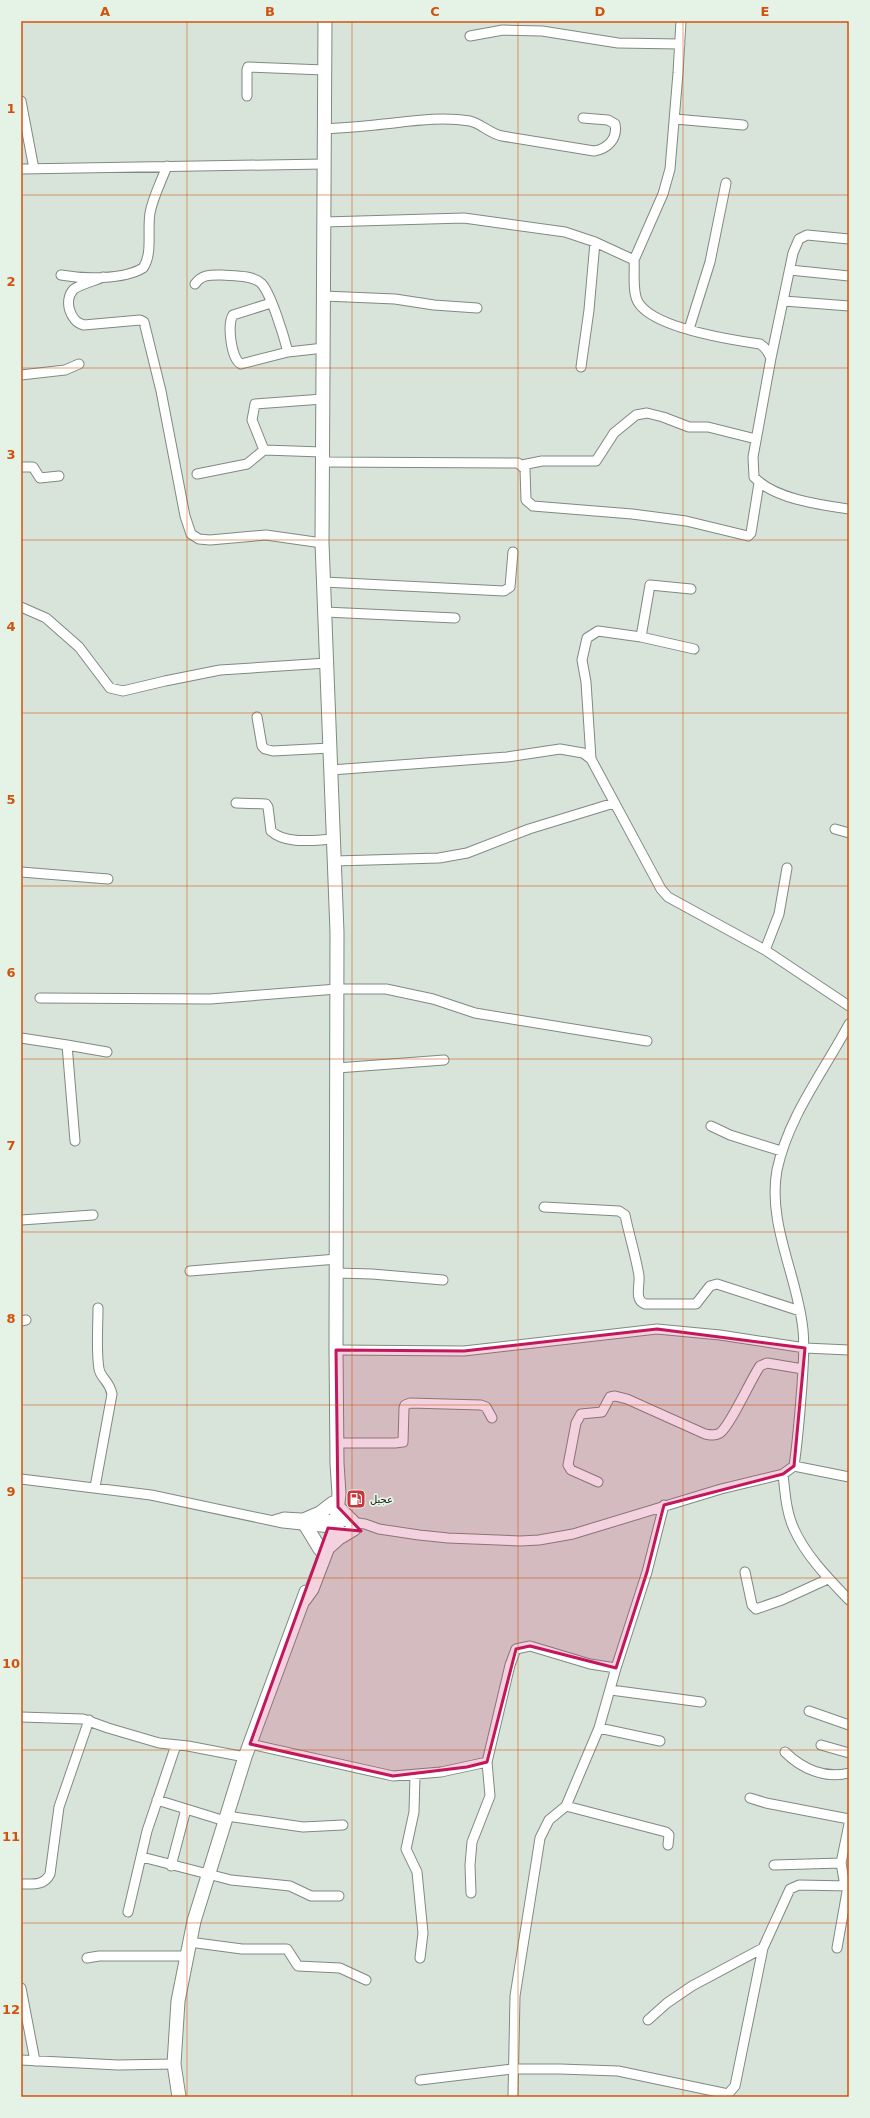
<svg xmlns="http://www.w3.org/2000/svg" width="870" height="2118" viewBox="0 0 870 2118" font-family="'DejaVu Sans','Noto Naskh Arabic',sans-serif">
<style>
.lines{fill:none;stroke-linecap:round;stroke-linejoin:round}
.minor-casing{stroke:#7f8a80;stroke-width:11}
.secondary-casing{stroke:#7f8a80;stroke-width:15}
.minor{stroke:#fff;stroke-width:9}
.secondary{stroke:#fff;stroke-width:13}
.marked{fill:#c2185b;fill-opacity:0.2;stroke:#c2185b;stroke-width:3;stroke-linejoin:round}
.grid{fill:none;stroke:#d2520d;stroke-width:1;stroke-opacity:0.55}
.labels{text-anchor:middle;stroke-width:3.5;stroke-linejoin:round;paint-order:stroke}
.poi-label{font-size:10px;fill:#111612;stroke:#e5f2e6;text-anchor:start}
.neatline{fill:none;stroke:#d2520d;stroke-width:1.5}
.grid-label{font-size:13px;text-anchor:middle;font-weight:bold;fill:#d2520d}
</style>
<rect width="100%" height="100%" fill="#d8e4d9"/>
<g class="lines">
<g class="minor-casing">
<path id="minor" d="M470,36l33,-6 39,1 76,12 62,1
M247,96v-26l1,-3 76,3
M21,101l13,68
M675,119l68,6
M323,129c18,-1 35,-2 52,-4 32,-3 63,-9 95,-4 12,3 20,13 32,15l92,15c13,-2 24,-12 21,-27l-7,-4 -25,-2
M21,169l303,-5
M324,222l140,-4 101,14 30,10 39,18c1,12 -2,32 4,42 15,26 94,38 122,42 6,4 8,8 11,14l-18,99 1,20c20,22 67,28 95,32
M634,260l29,-66 7,-25 8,-96 3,-52
M790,270l59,6
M61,275c22,4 62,5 82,-7 10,-14 4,-38 7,-55 3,-16 11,-31 17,-47
M103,277c-6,3 -24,8 -29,12 -11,11 -4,33 10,36l56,-5 4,2 17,69 24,125 6,18 8,5 11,1 56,-5 56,8
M195,284c7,-10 16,-9 27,-9 12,1 30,0 39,8 10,10 23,54 27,69l36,-4
M324,296l71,3 39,6 43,3
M784,301l65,5
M271,303l-38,12c-6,9 -2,44 8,49l47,-12
M689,329l21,-67 16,-79
M771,358l22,-105 6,-14 8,-4 42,4
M581,367l8,-57 6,-68
M21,375l44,-5 14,-6
M264,450l-12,-30 3,-16 68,-5
M322,462l196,1 7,6 1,31 7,6 99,8 54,7 62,15 3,-3 8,-50
M522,465l20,-4h54l18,-28 22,-18 11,-2 16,4 26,10h19l48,12
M21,467h12l7,11 19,-2
M197,474l50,-10 17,-14 58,2
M324,582l180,9 6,-4 3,-35
M21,607l25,11 33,29 31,41 13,3 42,-10 55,-11 107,-7
M325,612l130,6
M641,637l53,12
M257,717l5,29 3,3 8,2 57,-3
M591,759l-5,-77 -4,-22 5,-22 11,-7 43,6 9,-52 41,4
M331,770l176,-13 53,-8 23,4 8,6 70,130 7,8 97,53 84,56
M236,803l30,1 2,3 3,24c15,14 43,9 62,8
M835,829l14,4
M335,861l104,-3 28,-5 62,-24 85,-26
M21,872l87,7
M765,950l14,-36 8,-46
M40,998l170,1 127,-10h49l47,10 42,14 172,28
M21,1038l46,7 8,96
M67,1045l40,7
M337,1068l107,-8
M711,1126l19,9 51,16
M544,1207l75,4 6,4c4,20 11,41 14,61 1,10 -5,24 6,28h51l14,-18 7,-2 83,27
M21,1220l72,-5
M190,1271l147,-12
M337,1273l35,1 71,6
M21,1321l5,-1
M336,1350l128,1 193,-22 63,6 85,13 44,2
M337,1443h58l8,-1 1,-34 1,-3 5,-2 71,2 5,2 6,11
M794,1466c4,-27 6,-54 8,-81 1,-19 3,-36 1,-55 -5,-53 -36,-106 -26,-160 11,-53 47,-99 72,-146
M783,1474c2,18 3,38 11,55 12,27 35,50 55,71
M21,1479l130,16 132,28 57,6
M598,1482l-27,-12 -3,-5 8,-42 5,-9 21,-2 8,-15 5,-1 12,3 78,35c6,1 10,2 15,-1 10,-7 31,-54 40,-67l7,-3 36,6
M95,1487l17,-93c-3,-14 -11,-15 -13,-25 -3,-18 -1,-42 -1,-61
M274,1520l10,-3 53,3 28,4 14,5 40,6 29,3 72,3 19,-1 34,-6 148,-45 62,-15 11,-8 55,11
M745,1572l7,33 4,4 26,-9 46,-21
M611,1690l90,12
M809,1711l40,14
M21,1717l62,2 25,9 51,15 29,3 57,11
M599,1728l61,13
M250,1744l143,32 48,-4 46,-10 23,-97 6,-16 14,-3 60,18 26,4
M821,1745l28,8
M785,1752c17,17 40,27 64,21
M415,1775l-1,37 -8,37 11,23 6,61 -3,25
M750,1798l16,5 83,16
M157,1800l68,21
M566,1806l100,26 3,3 -1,10
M227,1816l76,11 40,-2
M142,1857l89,23 59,6 21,10h28
M774,1865l67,-2
M171,1866l15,-57
M21,1884c12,0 23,2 29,-10l9,-67 30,-87
M845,1886l-4,-23 8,-39
M471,1893l-1,-28 2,-23 18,-46 -3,-34
M128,1912l19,-81 29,-86
M189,1942l53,7h45l11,17 42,2 26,12
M837,1948l11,-62
M87,1958l12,-2h87
M21,1988l14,73
M648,2020l19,-17 25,-17 71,-38 27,-59 9,-4 50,1
M21,2060l97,5 56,-1
M420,2080l92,-11h48l58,2 110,23 7,-8 28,-138
M513,2097l2,-101 25,-158 9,-18 17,-14 33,-78 17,-60 31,-96 17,-67"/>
</g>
<g class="secondary-casing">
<path id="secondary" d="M338,1507l15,15
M306,1519l14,-6 13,-10
M306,1526l14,23
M329,1547l10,-9 15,-9
M304,1600l8,-11 23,-60 4,-35 -2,-31 -1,-113 1,-418 -15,-389 3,-522
M179,2097l-5,-33 4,-63 16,-80 51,-164 61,-165"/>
</g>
<use href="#minor" class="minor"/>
<use href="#secondary" class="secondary"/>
</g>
<path class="marked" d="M657,1329l148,19 -11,118 -11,8 -119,31 -17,67 -31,96 -86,-22 -14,3 -29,113 -20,5 -74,9 -143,-32 78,-216 33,3 -23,-24 -2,-157 128,1z"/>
<path class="grid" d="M187,21v2076M352,21v2076M518,21v2076M683,21v2076M21,195h828M21,368h828M21,540h828M21,713h828M21,886h828M21,1059h828M21,1232h828M21,1405h828M21,1578h828M21,1750h828M21,1923h828"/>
<defs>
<g id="fuel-square" transform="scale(1)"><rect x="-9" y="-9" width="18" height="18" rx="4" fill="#c7373d" stroke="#e5f2e6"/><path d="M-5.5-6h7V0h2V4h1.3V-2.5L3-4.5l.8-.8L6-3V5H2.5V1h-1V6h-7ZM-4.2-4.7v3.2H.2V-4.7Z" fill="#fff"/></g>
</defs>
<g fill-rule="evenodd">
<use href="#fuel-square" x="356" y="1499"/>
</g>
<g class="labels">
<g class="poi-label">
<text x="370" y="1503">عجيل</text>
</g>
</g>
<rect width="870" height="2118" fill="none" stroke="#e5f2e6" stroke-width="44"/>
<rect x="22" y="22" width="826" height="2074" class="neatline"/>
<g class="grid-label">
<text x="105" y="16">A</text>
<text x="270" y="16">B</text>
<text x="435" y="16">C</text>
<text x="600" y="16">D</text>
<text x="765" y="16">E</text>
<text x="11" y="113">1</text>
<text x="11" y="286">2</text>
<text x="11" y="459">3</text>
<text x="11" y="631">4</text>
<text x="11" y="804">5</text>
<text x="11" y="977">6</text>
<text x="11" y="1150">7</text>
<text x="11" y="1323">8</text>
<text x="11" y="1496">9</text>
<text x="11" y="1668">10</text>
<text x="11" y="1841">11</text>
<text x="11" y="2014">12</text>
</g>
</svg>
